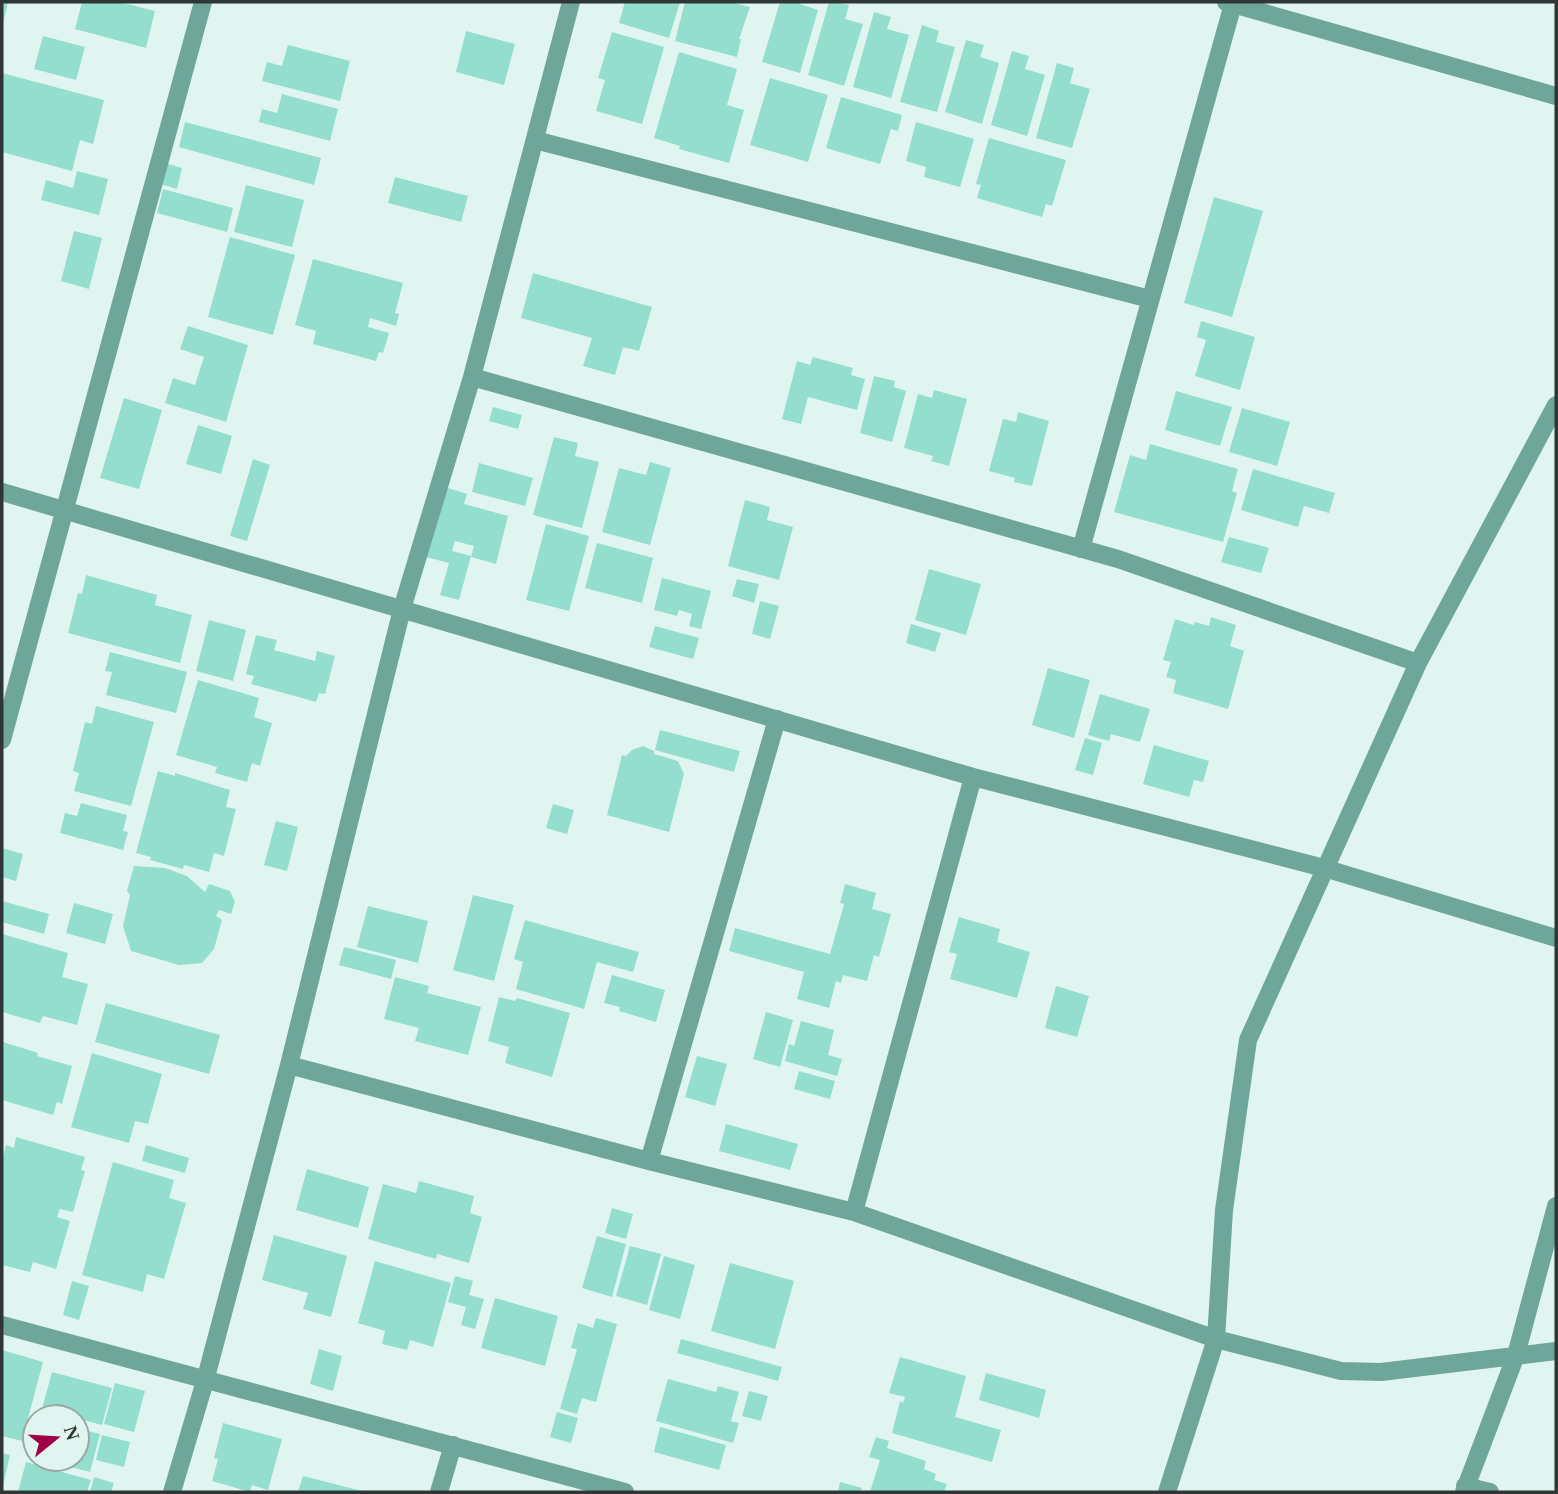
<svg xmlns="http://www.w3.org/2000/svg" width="1558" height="1494" viewBox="0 0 1558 1494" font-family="'Times New Roman',serif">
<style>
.building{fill:#94dece}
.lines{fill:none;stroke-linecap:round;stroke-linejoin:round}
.minor{stroke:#6ea699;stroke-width:18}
</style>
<rect width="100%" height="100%" fill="#e1f5f0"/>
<path class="building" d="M2,2h6l-5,22h-1z
M82,2h38l35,9 -9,37 -71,-19z
M625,2h55l-11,36 -50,-15z
M685,2h46l19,5 -11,32h2l-4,18 -62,-16z
M780,2h21l-1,2 18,6 -18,63 -38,-11z
M829,2l20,3 -4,14 18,5 -19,62 -36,-11z
M874,12l17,5 -4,12 22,6 -18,63 -38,-11z
M922,25l17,6 -3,11 19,5 -18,65 -37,-10z
M466,31l49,13 -11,41 -48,-13z
M612,32l52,15 -22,77 -46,-13 9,-31 -7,-2z
M43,36l42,11 -9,33 -42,-11z
M966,40l18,5 -4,12 19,6 -17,61 -37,-12z
M288,45l62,16 -10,40 -78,-20 5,-19 15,4z
M1012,51l17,5 -4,13 20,6 -18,61 -36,-11z
M679,52l58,17 -10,36 17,5 -15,53 -50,-14 1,-3 -26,-8z
M1057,63l17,5 -4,15 20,6 -18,59 -36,-10z
M2,73l102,27 -11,44 -13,-4 -8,31 -70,-19z
M770,78l58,17 -20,67 -58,-17z
M282,94l56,15 -8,32 -71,-19 3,-13 15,4z
M841,97l61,18 -4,16 -7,-2 -11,35 -54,-16z
M185,122l136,36 -7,27 -135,-38z
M916,122l58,17 -14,48 -36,-10 2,-10 -20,-6z
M989,138l77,22 -14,46 -6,-2 -4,13 -65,-19 4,-13 -5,-1z
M165,163l17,5 -5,21 -17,-5z
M77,171l31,8 -9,36 -58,-15 5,-20 27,8z
M395,177l73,19 -7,26 -73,-19z
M246,185l58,15 -12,47 -58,-15z
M163,189l70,19 -6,24 -70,-19z
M1214,197l49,14 -31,106 -48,-14z
M74,231l28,7 -13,51 -28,-8z
M230,237l65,18 -22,80 -65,-18z
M313,259l90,24 -8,30 4,1 -3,12 -26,-8 -2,9 21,6 -6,20 -4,-1 -3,9 -63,-17 3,-13 -21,-6z
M533,273l119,34 -13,44 -16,-4 -8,28 -32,-9 9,-28 -71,-20z
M1201,321l54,16 -15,53 -45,-14 11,-36 -9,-3z
M188,326l60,19 -22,77 -61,-19 8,-25 22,7 9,-28 -24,-8z
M813,357l40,11 -2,7 14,4 -8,31 -49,-13 -7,27 -19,-5 15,-58 13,4z
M874,376l21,5 -1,6 12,4 -14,51 -32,-9z
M934,390l33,9 -18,67 -18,-5 2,-5 -29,-8 14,-54 14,4z
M1176,391l56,16 -12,39 -55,-16z
M124,398l38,12 -23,79 -39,-11z
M493,407l29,8 -4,14 -29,-8z
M1242,408l48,14 -13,44 -48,-14z
M1018,412l31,9 -17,65 -18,-4 1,-4 -26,-7 14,-52 13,3z
M198,425l34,11 -11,38 -35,-10z
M554,437l24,6 -3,13 24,6 -17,66 -49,-13z
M1150,444l88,25 -6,22 5,2 -14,49 -109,-30 16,-57 16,5z
M253,459l17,6 -23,76 -17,-5z
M650,462l21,6 -21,77 -48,-13 17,-64 27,7z
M479,463l54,15 -8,28 -53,-14z
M1253,469l82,24 -6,20 -25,-7 -6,21 -57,-17z
M445,487l22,7 -3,10 44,12 -12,48 -25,-7 3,-11 -19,-5 -3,10 19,5 -12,44 -19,-5 9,-32 -23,-6z
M745,500l25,7 -3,13 26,7 -14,53 -51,-14z
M546,524l43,12 -20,75 -43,-11z
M1229,537l40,11 -8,25 -40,-11z
M597,543l56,15 -11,45 -57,-15z
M929,569l52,15 -15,51 -51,-15z
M86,575l71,20 -2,10 37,10 -12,48 -112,-30 10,-40 4,1z
M662,578l49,13 -10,38 -12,-3 3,-12 -13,-4 -2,6 -23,-6z
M737,579l22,5 -5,19 -22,-7z
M760,601l19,5 -9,33 -18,-5z
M1211,617l25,8 -6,21 14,5 -16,58 -55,-16 3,-13 -10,-3 5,-15 -8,-2 12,-41 18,6 2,-3 14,4z
M209,620l37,10 -13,51 -37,-10z
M911,624l30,9 -6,19 -29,-9z
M655,626l44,12 -6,21 -44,-12z
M256,635l21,5 -3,10 41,11 2,-10 18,5 -10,38 -6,-1 -3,9 -65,-18 3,-8 -8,-2z
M110,652l77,20 -11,41 -70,-18 6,-23 -7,-1z
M1048,668l42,12 -16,58 -42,-13z
M198,680l61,18 -5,19 18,6 -12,43 -8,-3 -5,19 -32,-9 2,-6 -41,-12z
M1100,694l50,15 -10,33 -29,-8 -2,7 -21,-6z
M96,706l58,16 -23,84 -57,-15 5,-18 -6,-2 12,-49 7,2z
M660,730l80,21 -6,21 -79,-22z
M1085,738l17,5 -9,32 -18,-5z
M1154,745l55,16 -6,21 -9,-2 -5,17 -46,-13z
M643,746l11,5v3l24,7 6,13 -15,58 -62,-17 15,-60 4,1 6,-6z
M158,771l17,5v-3l55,17 -4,17 10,2 -12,47 -10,-3 -5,19 -25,-7 -1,4 -33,-9 1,-3 -15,-4z
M81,803l46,12 -4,16 5,1 -5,18 -63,-17 5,-20 12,3z
M553,804l21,6 -7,24 -21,-6z
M276,821l22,6 -11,44 -23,-6z
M2,848l21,6 -7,27 -14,-4z
M134,866l31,2 22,8 18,16 4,-8 21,7 5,11 -4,12 -12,-4 -3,6 6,4 -8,29 -12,14 -23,2 -48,-14 -8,-25 7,-31 -3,-4z
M845,884l31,9 -4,16 19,5 -12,43 -5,-2 -7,26 -24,-6 -2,8 -5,-2 -7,27 -32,-9 7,-27 -75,-21 6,-23 95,26 14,-50 -4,-1z
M473,895l41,10 -20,76 -41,-11z
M2,901l47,13 -5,20 -42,-12z
M74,903l39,11 -8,30 -39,-11z
M368,906l60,15 -10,42 -61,-16z
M959,917l41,12 -3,13 33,10 -13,46 -67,-19 7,-25 -8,-2z
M525,920l114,32 -6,20 -36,-10 -13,47 -68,-20 7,-27 -9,-3z
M2,934l66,19 -6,24 26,7 -11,41 -34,-9 -3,7 -38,-11z
M344,947l52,13 -5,19 -52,-14z
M612,975l53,15 -9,32 -37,-11 1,-4 -16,-4z
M395,977l34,9 -2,7 54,14 -13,48 -53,-14 4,-13 -35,-9z
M1056,986l33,10 -12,41 -32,-9z
M499,997l16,4 2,-3 53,15 -18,64 -47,-14 4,-16 -21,-6z
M106,1003l114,32 -11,39 -114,-32z
M766,1012l27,8 -13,47 -27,-8z
M801,1021l33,9 -6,25 14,4 -5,17 -52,-15 4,-17 5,2z
M3,1042l35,11 -1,3 35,10 -10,38 -5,-2 -4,13 -51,-15z
M92,1053l70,21 -14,50 -13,-3 -6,22 -58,-16z
M697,1056l30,8 -12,42 -30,-9z
M799,1071l36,10 -5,18 -36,-10z
M726,1124l72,20 -8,26 -71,-19z
M16,1137l69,20 -4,13 4,1 -12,41 -13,-3 -3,8 13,4 -14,48 -23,-7 -3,10 -28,-7v-105l4,-15 8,3z
M146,1145l43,13 -4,15 -43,-12z
M113,1162l61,18 -5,18 17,5 -22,76 -17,-5 -4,18 -61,-17z
M307,1169l62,18 -11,41 -62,-18z
M419,1181l55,15 -4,17 12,4 -13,46 -32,-9 -1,5 -68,-20 15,-55 33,9z
M612,1208l21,6 -7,25 -21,-6z
M274,1235l73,21 -16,61 -28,-8 5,-16 -46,-13z
M597,1236l29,8 -14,53 -30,-9z
M630,1246l31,8 -14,51 -31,-9z
M664,1256l31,9 -15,54 -31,-9z
M375,1261l76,22 -18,64 -23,-7 -3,10 -25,-6 3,-13 -27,-8z
M730,1263l64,18 -19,68 -64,-18z
M455,1276l18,5 -4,14 15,4 -9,30 -14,-4 5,-18 -18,-5z
M72,1281l17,5 -10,34 -16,-5z
M495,1298l63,18 -13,50 -64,-18z
M596,1318l21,6 -21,78 -14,-4 -5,16 -17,-5 17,-60 -6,-1 7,-25 15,5z
M681,1339l101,28 -4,14 -101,-28z
M319,1349l23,7 -9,35 -23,-7z
M2,1350l41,12 -21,79 -20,-5z
M900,1357l66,19 -11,41 46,13 -9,32 -100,-29 8,-32 3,2 2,-6 -16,-4z
M52,1372l60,16 -10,37 -60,-16z
M986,1373l60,17 -7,28 -60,-18z
M668,1379l48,13 2,-6 21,6 -8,29 8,2 -6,20 -77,-22z
M115,1383l30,8 -11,41 -30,-8z
M749,1391l19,5 -7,25 -19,-5z
M557,1412l21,6 -7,25 -21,-6z
M223,1423l59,16 -14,51 -16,-5 -2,7 -38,-11 6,-22 -4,-1z
M660,1427l66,18 -7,25 -65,-18z
M77,1428l23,6 -10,38 -46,-12 33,-1z
M102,1435l28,7 -6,25 -28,-7z
M876,1437l13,4 -2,7 39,13 -2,8 12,5 -2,6 13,4 -3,8h-74l10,-32 -11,-3z
M2,1453l8,2 -7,31h-1z
M26,1462l65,18 -4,12h-69z
M303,1476l59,15v1h-64z
M94,1477l20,6 -3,9h-21z
M840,1482l22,6 -1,4h-23z"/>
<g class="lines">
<path class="minor" d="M1226,2l330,94
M535,140l615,159
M472,377l646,182 300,104
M2,492l971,285 351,91 232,70
M1081,549l152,-545
M2,740l201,-738
M289,1065l360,96 205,51 362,127 125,32 40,1 175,-21
M649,1161l128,-442
M854,1212l119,-435
M2,1325l623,167
M1465,1486l25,6
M172,1492l33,-111 84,-316 113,-456 70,-232 99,-375
M439,1492l14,-47
M1167,1492l49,-153 8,-129 24,-170 170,-377 138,-258
M1464,1492l52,-137 40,-149"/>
</g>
<rect width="1558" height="1494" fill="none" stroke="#2f3635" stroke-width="7"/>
<g transform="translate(56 1438) rotate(72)"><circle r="33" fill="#e1f5f0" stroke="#9aa9a5" stroke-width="2"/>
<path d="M0-5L12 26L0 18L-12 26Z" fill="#9f0144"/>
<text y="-10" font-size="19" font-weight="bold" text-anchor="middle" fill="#2f3635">N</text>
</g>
</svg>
